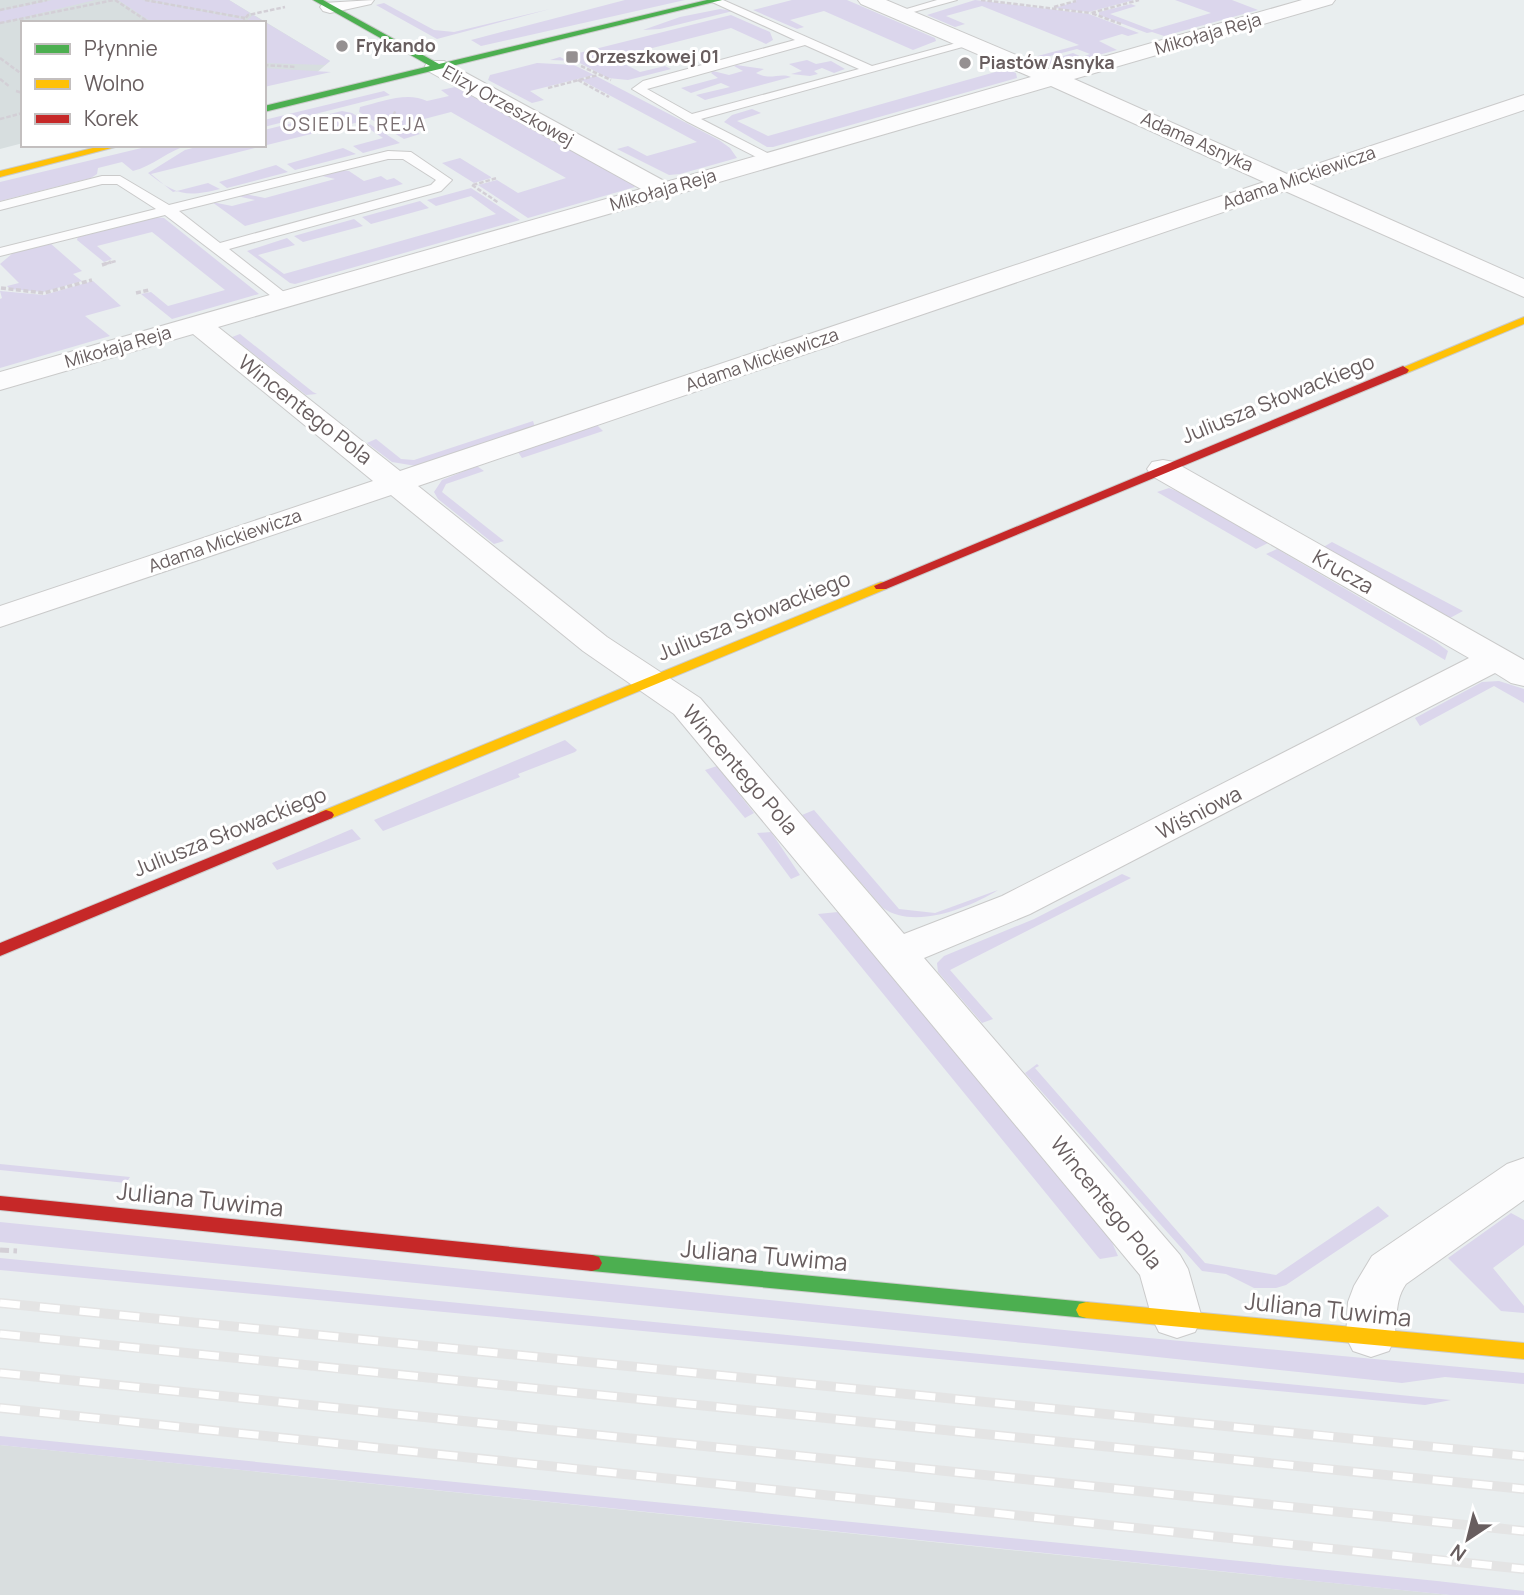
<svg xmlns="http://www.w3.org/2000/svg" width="1524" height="1595" viewBox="0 0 1524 1595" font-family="Manrope,sans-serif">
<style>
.industrial{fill:#d9dedf}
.education{fill:#d7dedf}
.green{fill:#dbd6ec}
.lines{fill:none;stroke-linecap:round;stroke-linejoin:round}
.lane-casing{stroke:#cacaca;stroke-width:2}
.street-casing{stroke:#cacaca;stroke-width:2}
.fast-casing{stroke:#cbcbcb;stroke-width:2}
.slow-casing{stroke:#cbcbcb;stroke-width:2}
.jam-casing{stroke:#cbcbcb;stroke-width:2}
.path-far2{stroke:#d3cfd6;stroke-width:2.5;stroke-dasharray:4.5 2;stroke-linecap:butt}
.path-far1{stroke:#d3cfd6;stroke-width:3.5;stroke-dasharray:5 2.5;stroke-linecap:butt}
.path{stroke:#d3cfd6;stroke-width:5;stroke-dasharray:9 4.5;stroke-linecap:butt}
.lane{fill:#fcfcfd;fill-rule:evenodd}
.street{fill:#fcfcfd;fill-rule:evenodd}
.fast{fill:#4caf50;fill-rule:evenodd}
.slow{fill:#ffc107;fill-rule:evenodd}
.jam{fill:#c62828;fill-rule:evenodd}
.rail-casing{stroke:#e4e4e4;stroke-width:10}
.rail{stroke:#fff;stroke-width:7;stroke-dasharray:20;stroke-linecap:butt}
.poi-dot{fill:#959091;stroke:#fff;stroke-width:2.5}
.labels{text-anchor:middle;stroke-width:6;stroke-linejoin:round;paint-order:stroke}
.far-street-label{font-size:18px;fill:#685e5f;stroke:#fff}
.far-poi-label{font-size:18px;font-weight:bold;fill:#685e5f;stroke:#fff;text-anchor:start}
.far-neighbourhood-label{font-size:19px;letter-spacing:2px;fill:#7a6f71;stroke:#fff}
.street-label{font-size:21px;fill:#685e5f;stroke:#fff}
.near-street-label{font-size:24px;fill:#685e5f;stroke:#fff}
</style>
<rect width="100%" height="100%" fill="#e9eeef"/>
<path class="industrial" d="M0,1445l1010,105 440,45h-1450z"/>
<path class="education" d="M0,0h229l101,61 -15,13 -51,12v-63h-241v120l-23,6z"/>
<path class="green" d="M52,0h43l-95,23v-12z
M118,0h24l101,19 -3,4h-87z
M149,0h80l21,13 -6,4z
M625,0h60l-204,46 -10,-6z
M792,0h55l88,38 1,3 -23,9 -89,-39 -34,9 14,7 -7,2 -44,-19z
M975,0l114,14 50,19 -11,3 -6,-2 -23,7 18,9 -56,15 -21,-2 33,-10 9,4 8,-3 -13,-5 -42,11 -5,-2 49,-13 -97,-39 -36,10 19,8 -10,3 -28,-12z
M1074,0h60l-45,12 -34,-4 22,-7z
M1175,0h57l26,10 -94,26 -12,-4 -5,1 -48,-18v-3l32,-8 5,2 -26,8 42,16 59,-17z
M384,3l50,27 20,2 96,-23 -113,30 -61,-34z
M720,9l13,2 -73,18 -17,1 37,-13z
M253,15l77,46 -5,4 -61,-2v-40h-20z
M731,15l39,17 3,8 -7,4 -35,-16 -118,30 27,14 25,-6 6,3 -43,11 -20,-2 -32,-17 -26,-1 10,-3 6,3 14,-3 -5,-3z
M807,60l9,4 15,-3 14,8 -11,4 -12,-5 -8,3 4,3 -8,2 -19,-2 11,-3 -13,-7z
M537,63l37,2 20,10 -64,16 14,9 -12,3 -44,-23 2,-5z
M736,65l28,4 -8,4c15,8 23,-1 35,4l-86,23 -9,-5 34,-8 -9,-4 -30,10 -10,-5 37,-10 -7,-5 2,-2 16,4 14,-4 -9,-5z
M264,68l67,4 -67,15z
M1006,69l10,4 1,5 -244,69h-6l-43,-25 8,-7 20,-6 9,4 -24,8 31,15z
M596,76l123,64 11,8 7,10 -57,16 -11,1 -52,-26 11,-3 19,10 50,-14 -116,-62z
M455,87l178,97 2,3 -107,31 -50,-33 19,-5 21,13 48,-15 -115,-66 -46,12 15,10 -16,5 -45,-27 1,-5c21,-5 47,-16 67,-6l22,-5 -8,-6z
M384,91l6,4 -126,32v-7z
M342,111l10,2 48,30 -37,10 -10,-7 30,-8 -24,-16 -208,52 22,18 35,-9 12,6c-35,9 -45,5 -72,-16l37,-23 19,-5h60v-15z
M154,145h35c-20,5 -36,21 -56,26l-11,-9 -24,6 -1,6 -6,4 -91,23v-19z
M343,148l13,6 -61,16 -8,-6z
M460,158l31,19v1l-17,5 -32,-20z
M276,165l12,7 -61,16 -8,-6z
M342,170l7,1 15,10 17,-5 6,4 7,-2 9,6 -158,42 -33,-24 20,4 23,-6 -18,-4 8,-2 20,4 70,-19 -17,-4z
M471,188l49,32 -225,64 -5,-1 -43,-32 40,-13 8,7 -37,10 26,19 212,-60 -25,-18 -35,10 -9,-6z
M420,201l9,7 -58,16 -9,-7z
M155,217l9,1 95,76 -87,25 -31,-25 10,-2 17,14 57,-16 -73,-58 -55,14 15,13 -8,3 -27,-22 1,-4z
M354,219l9,7 -60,16 -9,-6z
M50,243l32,28 -9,3 9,7 -39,11 -33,-3 -3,-3 12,-3 -19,-19 13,-11z
M93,281l28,25 -36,10 25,20 -110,32v-69l2,-1 -2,-7 44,4z
M240,334l73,58 4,2 -11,1 -74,-58z
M533,421l2,6 -119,39 -24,-4 -25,-19 9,-4 25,20 13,1z
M597,425l6,6 -81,27 -4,-6z
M477,466l7,5 -38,13 -4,8 62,49 -10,3 -56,-45 -4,-7 8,-12z
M1169,488l20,8 79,47 -12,6 -99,-57z
M1332,542l131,69 -13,7 -11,-3 -119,-66z
M1277,549l159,93 12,9 -3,9 -179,-106z
M1499,681l25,8v14l-30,-17 -74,40 -5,-8 67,-36z
M565,740l12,10 -2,2 -57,22 2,3 -137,54 -9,-11z
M717,766l37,47 -9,5 -40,-48z
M814,810l85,99 36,4 63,-23c-29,18 -84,40 -115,18l-81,-93z
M352,829l9,10 -84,31 -5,-7z
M771,832l29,43 -9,4 -34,-46z
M1122,874l9,4 -181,92 43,49 -11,4 -44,-51 -1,-9 7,-7 90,-37z
M838,912l273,328 7,16 -18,3 -2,-2 -280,-343z
M1037,1064l2,2 -4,2 170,195 71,12 102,-69 11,10 -103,69 -10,3h-22l-28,-14 -24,-3 -177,-198z
M0,1164l130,13 -4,6 -126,-13z
M1511,1213l13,7v25l-31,23 31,38v7l-23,-2 -53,-53z
M0,1222l1074,109 450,42v11l-79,-7 -43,6 -367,-39 -1035,-102z
M0,1258l1451,142 -26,5 -1425,-135z
M0,1436l1437,145 87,10v4h-74l-1450,-150z"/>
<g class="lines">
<g class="lane-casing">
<path id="lane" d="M723,0l149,66 99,-27 6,4 -276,76 74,38 2,3 -7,4 -84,-43 -54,-32 11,-8 152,-41 -85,-39zM805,45l54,24 -167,45 -45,-25z
M937,0h20l-58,16 -6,-3z
M388,151l23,1 41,28 -11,11 -212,58 60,47 2,3 -2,3h-10l-114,-87 -165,41v-8l156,-39 -39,-25h-15l-102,26v-8l102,-26h18l49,29zM388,159h15l33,21 -5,5 -211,58 -41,-32z"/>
</g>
<g class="street-casing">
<path id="street" d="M374,0l-3,4 -41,9 -7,-2 -3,-4 3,-4z
M858,0h28l168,71 248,-71h33l-3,4 -258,75 213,95 237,-79v15l-216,73 216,96v18l-239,-106 -867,295 189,151 93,61 204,236 98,-38 467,-238 -317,-182 -5,-7 5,-7 11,-2 11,2 350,198v26l-13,-3 -16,-10 -465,241 -106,44 256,297 8,14 14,49 -7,14 -18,6 -18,-6 -7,-14 -12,-43 -466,-561 -91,-63 -192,-156 -391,132v-21l373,-125 -180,-147 -193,56v-18l641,-183 -213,-118 -3,-5 3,-5h16l222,121 365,-105 -170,-73zM1051,86l213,96 -864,289 -182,-144z
M1524,1158v42l-118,84c-15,21 -5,45 -17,67l-18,6 -18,-6 -7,-14 2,-35 6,-16 18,-30 135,-92z"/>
</g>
<g class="fast-casing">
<path id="fast" d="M313,0h10l116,64 268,-64h15l-458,112v-6l166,-40z
M592,1255l494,47 7,2 3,6 -3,6 -7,2 -494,-47 -7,-2 -3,-6 3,-6z"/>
</g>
<g class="slow-casing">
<path id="slow" d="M105,145h18l-123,32v-6z
M1524,317v7l-117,49 -4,1 -6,-4z
M881,582l5,1 2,3 -2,3 -554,229 -6,2 -8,-5 2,-3z
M1086,1302l438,41v16l-438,-41 -7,-2 -3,-6 3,-6z"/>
</g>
<g class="jam-casing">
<path id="jam" d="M1403,366l6,4 -2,3 -521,216h-10l-2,-3z
M326,810l6,2 2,3 -2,3 -332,138v-13z
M0,1196l592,59 7,2 3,6 -3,6 -7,2 -592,-61z"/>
</g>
<path class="path-far2" d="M115,0l35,23
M145,0l100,18
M981,0l110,13
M1054,7l22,-6
M0,10l47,-10
M0,23l114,-23
M242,23l6,-8 37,-8
M1121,24l-30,-11 48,-13
M0,58l23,17
M264,65l32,2
M581,66l30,14
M0,79l10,8
M578,80l31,17
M548,88l50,-13
M16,91l7,2
M0,119l23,-6
M387,127l9,-17
M472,185l27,18
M473,185l24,-7
M105,264l11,-3"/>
<path class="path-far1" d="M102,265l9,-3
M1,288l43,5 48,-13
M136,293l13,-3"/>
<path class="path" d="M0,1250l17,1"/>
<use href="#lane" class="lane"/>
<use href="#street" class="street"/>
<use href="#fast" class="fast"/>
<use href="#slow" class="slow"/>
<use href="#jam" class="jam"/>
<g class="rail-casing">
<path id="rail" d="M0,1303l1524,153
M0,1334l1524,155
M0,1373l1524,158
M0,1408l1524,161"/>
</g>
<use href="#rail" class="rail"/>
</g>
<g class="poi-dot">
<circle cx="342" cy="46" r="7"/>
<rect x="565" y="50" width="14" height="14" rx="3.5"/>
<circle cx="965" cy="63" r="7"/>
</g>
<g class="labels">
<g class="far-street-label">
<text transform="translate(1208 34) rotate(-16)" y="6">Mikołaja Reja</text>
<text transform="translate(508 106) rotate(29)" y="6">Elizy Orzeszkowej</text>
<text transform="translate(1197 142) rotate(24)" y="6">Adama Asnyka</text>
<text transform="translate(1299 178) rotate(-19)" y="6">Adama Mickiewicza</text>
<text transform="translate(663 190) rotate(-16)" y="6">Mikołaja Reja</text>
<text transform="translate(118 347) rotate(-16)" y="6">Mikołaja Reja</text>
<text transform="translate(762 360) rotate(-19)" y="6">Adama Mickiewicza</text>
<text transform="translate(225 541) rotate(-19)" y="6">Adama Mickiewicza</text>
</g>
<g class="far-poi-label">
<text x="356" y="52">Frykando</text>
<text x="586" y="63">Orzeszkowej 01</text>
<text x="979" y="69">Piastów Asnyka</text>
</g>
<g class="far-neighbourhood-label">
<text x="355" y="131">OSIEDLE REJA</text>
</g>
<g class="street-label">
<text transform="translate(1278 399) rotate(-22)" y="7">Juliusza Słowackiego</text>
<text transform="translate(305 410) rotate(38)" y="7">Wincentego Pola</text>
<text transform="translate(1343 572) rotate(30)" y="7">Krucza</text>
<text transform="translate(754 616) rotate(-22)" y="7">Juliusza Słowackiego</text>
<text transform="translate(740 770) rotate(49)" y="7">Wincentego Pola</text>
<text transform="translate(1199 813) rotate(-27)" y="7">Wiśniowa</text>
<text transform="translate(230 832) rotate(-22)" y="7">Juliusza Słowackiego</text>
<text transform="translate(1106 1203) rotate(51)" y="7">Wincentego Pola</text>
</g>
<g class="near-street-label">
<text transform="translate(200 1200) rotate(6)" y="8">Juliana Tuwima</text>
<text transform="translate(764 1256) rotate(5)" y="8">Juliana Tuwima</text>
<text transform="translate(1328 1310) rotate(6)" y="8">Juliana Tuwima</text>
</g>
</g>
<rect x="21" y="21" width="245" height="126" fill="#ffffff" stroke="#c3bfbf" stroke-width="2"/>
<rect x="35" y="44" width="35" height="10" fill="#4caf50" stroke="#c3bfbf" stroke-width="2"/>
<text x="84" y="56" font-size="21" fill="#685e5f">Płynnie</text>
<rect x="35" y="79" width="35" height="10" fill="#ffc107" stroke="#c3bfbf" stroke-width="2"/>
<text x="84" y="91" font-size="21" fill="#685e5f">Wolno</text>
<rect x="35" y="114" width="35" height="10" fill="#c62828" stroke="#c3bfbf" stroke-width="2"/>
<text x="84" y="126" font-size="21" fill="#685e5f">Korek</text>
<g transform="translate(1468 1539) rotate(215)" stroke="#ffffff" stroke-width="5" paint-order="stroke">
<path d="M0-5L12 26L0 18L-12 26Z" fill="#685e5f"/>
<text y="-10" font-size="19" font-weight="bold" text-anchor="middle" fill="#685e5f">N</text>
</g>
</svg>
